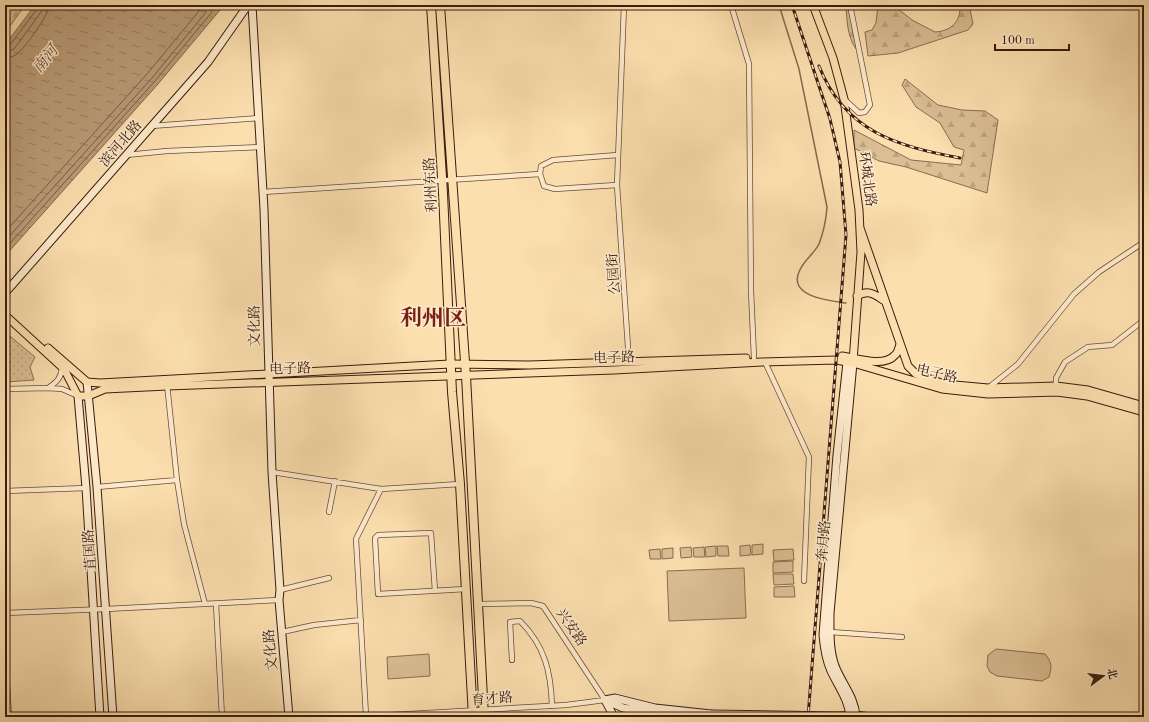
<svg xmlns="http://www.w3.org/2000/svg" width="1149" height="722" viewBox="0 0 1149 722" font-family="'Old Standard TT','Noto Serif SC',serif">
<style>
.grass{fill:url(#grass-dots);stroke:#8a6c51}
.forest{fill:url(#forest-firs);stroke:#8a6c51}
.garden{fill:#dbbe94;stroke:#8a6c51}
.water{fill:url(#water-ripples);stroke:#87684e}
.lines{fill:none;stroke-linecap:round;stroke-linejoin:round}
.shore{stroke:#7a5c43;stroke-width:1}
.stream{stroke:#87684e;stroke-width:1.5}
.street-casing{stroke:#6a4c36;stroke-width:6}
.secondary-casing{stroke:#3a1b0e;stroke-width:9}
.primary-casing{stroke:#3a1b0e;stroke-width:9}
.highway-casing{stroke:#3a1b0e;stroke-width:10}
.street{stroke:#fdeacb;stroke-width:4.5}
.secondary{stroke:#fdeacb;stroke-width:7}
.primary{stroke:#fcdfaf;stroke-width:7}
.highway{stroke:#fcdfaf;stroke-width:8}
.rail-casing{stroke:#3a1b0e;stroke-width:3}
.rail{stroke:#fdeacb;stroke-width:1.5;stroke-dasharray:4.5;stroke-linecap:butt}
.secondary-bridge-casing{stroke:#3a1b0e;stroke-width:9;stroke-linecap:butt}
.secondary-bridge{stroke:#fdeacb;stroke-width:7}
.labels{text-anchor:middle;stroke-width:3;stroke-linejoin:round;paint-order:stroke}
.street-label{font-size:14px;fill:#3a1b0e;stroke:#fdeacb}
.water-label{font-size:15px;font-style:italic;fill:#674833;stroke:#fdeacb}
.town-label{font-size:22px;font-weight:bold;fill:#7a1f14;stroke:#fdeacb}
</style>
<defs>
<pattern id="grass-dots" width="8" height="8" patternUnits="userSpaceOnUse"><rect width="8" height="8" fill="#dbbe94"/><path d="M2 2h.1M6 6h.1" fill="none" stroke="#bda37e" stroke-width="1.8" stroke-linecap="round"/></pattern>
<pattern id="forest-firs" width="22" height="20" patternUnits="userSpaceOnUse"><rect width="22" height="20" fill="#dbbe94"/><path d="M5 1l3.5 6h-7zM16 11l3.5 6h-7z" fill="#bda37e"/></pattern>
<pattern id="water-ripples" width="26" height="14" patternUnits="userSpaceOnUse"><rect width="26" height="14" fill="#ba9c78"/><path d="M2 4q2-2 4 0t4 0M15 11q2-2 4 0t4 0" fill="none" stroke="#987e61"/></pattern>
</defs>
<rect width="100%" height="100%" fill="#fcdfaf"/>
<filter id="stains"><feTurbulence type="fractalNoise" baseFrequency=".005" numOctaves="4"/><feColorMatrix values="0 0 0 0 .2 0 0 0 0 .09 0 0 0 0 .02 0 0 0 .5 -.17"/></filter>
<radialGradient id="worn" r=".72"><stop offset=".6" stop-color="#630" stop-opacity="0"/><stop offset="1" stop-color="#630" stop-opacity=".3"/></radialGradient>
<path class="grass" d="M5,332l30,25 -5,10 4,13 -29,2z"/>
<path class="forest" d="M5,5h20l-20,28z
M846,5h2l9,41 -1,3c-9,-13 -9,-29 -10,-44z
M878,5h15l19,15 23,12c16,-1 26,-10 25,-27h9l4,19 -5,6 -70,23 -30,3 -3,-24 7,-2 4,-7z
M905,79l33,26 24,5 23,1 13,9 -11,73 -81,-26 -27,-6 -25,-13v-18l57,30 50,5 3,-15 -10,-3 -14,-24 -24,-16 -14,-22z"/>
<path class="garden" d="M763,544v10l-11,1v-10z
M750,545l1,10 -11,1v-10z
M716,546v10l-10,1 -1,-10z
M717,546h11l1,10h-11z
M691,547l1,10 -11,1 -1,-10z
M704,547l1,10h-11l-1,-9z
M673,548v10l-11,1v-10z
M660,549l1,10h-11l-1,-9z
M793,549l1,11 -20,1 -1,-11z
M793,561v11l-20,1v-11z
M744,568l2,50 -77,3 -2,-50z
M773,574h20l1,10 -20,1z
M794,586l1,11h-21v-10z
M996,649l49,5c7,8 7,13 4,23l-7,4 -45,-5 -7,-4 -3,-6 1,-11z
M429,654l1,22 -42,3 -1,-22z"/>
<path class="water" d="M35,5h177l8,5 -62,74 -153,172v-211z"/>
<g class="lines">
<path class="shore" d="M5,47l5,-2 27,-36 1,-4
M5,52l9,-3 27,-37 2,-7
M5,58c4,0 8,-1 12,-4 8,-7 32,-38 32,-49
M5,232l142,-158 52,-63v-6
M5,241l147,-163 54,-66 -1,-7
M5,249l150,-168 57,-69 -2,-7"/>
<path class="stream" d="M779,5l20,64 28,138c-1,14 -3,24 -8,37 -5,10 -16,17 -20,28 -11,25 32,29 47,31"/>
<g class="street-casing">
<path id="street" d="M731,5l18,59 2,227 3,67
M845,100l14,13 6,-1 5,-7 -20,-100
M151,126l108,-8
M126,155l41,-4 94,-4
M618,155l-65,5 -12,6 -1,8 4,12 11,3 62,-4 7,-180
M617,185l12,177
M263,192l277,-18
M765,362l44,95 -5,124
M62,368c-1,10 -5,14 -14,20l14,1 16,7
M167,384l10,96 7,44 21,80
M1056,386v-8l9,-16 23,-15 24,-2 32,-25
M988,388l30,-24 56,-70 25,-22 45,-30
M5,389l43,-1
M272,472l109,17 79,-5
M97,487l80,-7
M5,491l81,-3
M329,512l6,-31
M280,590l49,-12
M435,591l-4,-58 -53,2 -3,3 3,56 88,-5
M216,604l6,113
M5,613l101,-4 173,-9
M282,632l32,-7 47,-5
M830,632l72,5
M5,650l4,67
M512,660l-2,-38 10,-1c25,25 31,51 32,85
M366,716l-10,-177 25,-50
M357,717l209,-12 39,-5 -62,-94 -12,-3 -53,1"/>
</g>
<g class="secondary-casing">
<path id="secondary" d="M252,5l12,204 8,263 8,118 -1,10 10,117
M5,293l203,-231 40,-57
M847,362l-10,93 -14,180c1,12 3,25 8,36 7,15 18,29 19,46
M853,363l-23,250c0,18 -1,36 5,53 7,18 20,31 21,51
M87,382l10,105 16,230
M78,396l8,92 14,229
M605,700l10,-2 40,10 56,6
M605,700l18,8 54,9
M605,700l9,17
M837,716l19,-1 14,2"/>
</g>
<g class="primary-casing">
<path id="primary" d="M813,5l20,53 11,41 15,111 2,42 -8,110
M860,228l48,138 8,8 28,10 44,4 68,-2 32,4 56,16
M857,296c12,-7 18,-1 28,5
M5,315l59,54 14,27h10l17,-7 62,-3 447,-16 148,-8 74,-2 17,3 89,26 46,5 69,-2 30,4 53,15 4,3
M48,348l39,34 13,1 350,-19 79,1 217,-7
M842,356c14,2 42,12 53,-1 3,-2 4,-8 5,-11"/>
</g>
<g class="highway-casing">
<path id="highway" d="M431,5l12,188 9,199 8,92 13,233
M440,5l26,371 18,341"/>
</g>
<use href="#street" class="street"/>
<use href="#secondary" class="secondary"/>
<use href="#primary" class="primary"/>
<use href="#highway" class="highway"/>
<g class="rail-casing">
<path id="rail" d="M792,5l38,114 10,43 6,73 -38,482
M819,66c26,66 78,80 141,92"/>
</g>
<use href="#rail" class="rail"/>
<g class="secondary-bridge-casing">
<path id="secondary-bridge" d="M711,714l126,2"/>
</g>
<use href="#secondary-bridge" class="secondary-bridge"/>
</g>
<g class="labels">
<g class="street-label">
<text transform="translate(120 143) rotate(-49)" y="5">滨河北路</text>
<text transform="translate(868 179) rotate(82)" y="5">环城北路</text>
<text transform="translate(430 185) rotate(-93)" y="5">利州东路</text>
<text transform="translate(613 274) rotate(-94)" y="5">公园街</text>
<text transform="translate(254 326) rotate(-91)" y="5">文化路</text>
<text transform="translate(614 357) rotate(-2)" y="5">电子路</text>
<text transform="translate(290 368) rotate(-2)" y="5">电子路</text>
<text transform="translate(937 373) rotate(13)" y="5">电子路</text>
<text transform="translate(823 541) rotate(-85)" y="5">奔月路</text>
<text transform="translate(89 550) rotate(-94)" y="5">苴国路</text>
<text transform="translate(572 627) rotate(56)" y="5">兴安路</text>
<text transform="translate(270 650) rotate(-95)" y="5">文化路</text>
<text transform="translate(492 698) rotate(-4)" y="5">育才路</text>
</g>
<g class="water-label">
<text transform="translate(45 59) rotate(-51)" y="5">南河</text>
</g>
<g class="town-label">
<text x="433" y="325">利州区</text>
</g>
</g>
<rect width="1149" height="722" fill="none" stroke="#fcdfaf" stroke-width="20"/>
<rect x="6" y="6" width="1137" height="710" fill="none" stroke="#3a1b0e" stroke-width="2"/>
<rect x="10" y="10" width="1129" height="702" fill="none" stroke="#3a1b0e"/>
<g transform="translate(1103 676) rotate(75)" stroke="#fdeacb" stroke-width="3" paint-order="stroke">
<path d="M0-3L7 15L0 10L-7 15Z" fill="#3a1b0e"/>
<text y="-6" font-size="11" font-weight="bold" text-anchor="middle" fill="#3a1b0e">北</text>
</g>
<path d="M995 44v6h74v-6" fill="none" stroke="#3a1b0e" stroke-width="2"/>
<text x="1001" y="44" font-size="12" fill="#3a1b0e" stroke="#fdeacb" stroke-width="3" paint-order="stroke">100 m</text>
<rect width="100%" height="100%" filter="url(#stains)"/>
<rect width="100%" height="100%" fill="url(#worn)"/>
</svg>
